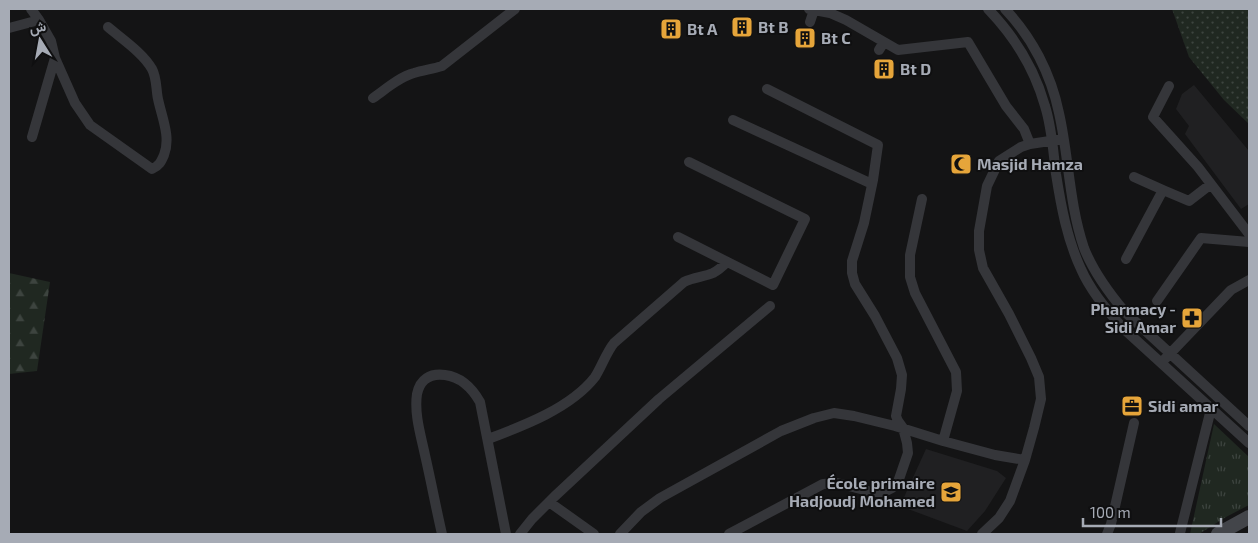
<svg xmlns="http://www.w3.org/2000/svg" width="1258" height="543" viewBox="0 0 1258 543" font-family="'Exo 2',Vazirmatn,sans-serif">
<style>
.built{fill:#202022}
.grass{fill:url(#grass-dots)}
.forest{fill:url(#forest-firs)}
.park{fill:url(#park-tufts)}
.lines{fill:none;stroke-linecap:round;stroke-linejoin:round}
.street{stroke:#35363a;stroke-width:10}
.secondary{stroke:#43454a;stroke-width:14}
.labels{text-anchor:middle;stroke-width:4;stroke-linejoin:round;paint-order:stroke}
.poi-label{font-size:16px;font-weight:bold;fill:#a6abb5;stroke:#0f0f10;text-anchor:start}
</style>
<defs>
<pattern id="grass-dots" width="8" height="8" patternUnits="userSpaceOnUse" patternTransform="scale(1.25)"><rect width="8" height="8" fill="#202821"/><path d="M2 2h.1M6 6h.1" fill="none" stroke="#3d443f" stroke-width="1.8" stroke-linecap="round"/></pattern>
<pattern id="forest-firs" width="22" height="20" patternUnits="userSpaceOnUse" patternTransform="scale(1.25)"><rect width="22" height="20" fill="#202821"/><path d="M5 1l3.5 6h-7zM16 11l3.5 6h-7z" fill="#3d443f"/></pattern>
<pattern id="park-tufts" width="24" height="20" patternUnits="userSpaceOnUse" patternTransform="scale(1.25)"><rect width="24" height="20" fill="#202821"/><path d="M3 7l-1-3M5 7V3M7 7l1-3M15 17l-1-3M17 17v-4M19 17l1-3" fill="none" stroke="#3d443f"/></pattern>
</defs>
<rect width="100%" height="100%" fill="#141415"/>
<path class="built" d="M1194,85l55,66v53l-8,5 -56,-75 4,-8 -13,-17 6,-15z
M926,449l71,22 9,7 -21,33 -18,20 -67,-25z"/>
<path class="grass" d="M1172,9h77v115l-25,-24 -35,-43z"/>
<path class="forest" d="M9,273l41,9 -13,89 -28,3z"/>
<path class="park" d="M1214,424l35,33v48l-23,12 -27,17h-9z"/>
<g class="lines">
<path class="street" d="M31,9l8,11 12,21 4,17 20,45 15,22 62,44c7,-3 9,-7 12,-14 7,-18 -2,-37 -6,-56 -2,-9 -1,-21 -6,-30 -9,-16 -30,-30 -44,-42
M809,9l21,4 1,-4
M988,9c26,27 47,61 57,97 7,22 8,45 11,68 5,32 11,65 25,95 10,23 27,43 44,61l124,113
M1005,9c27,28 46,65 54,104 10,44 10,91 25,135 9,23 25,45 41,64l124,114
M830,13l16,7 52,30 70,-8 38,64 18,23 6,15
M810,22l4,-12
M9,28l30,-8
M879,50l5,-8
M1169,86l-16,31 45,50 51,67
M373,98c13,-9 26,-21 41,-25 10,-3 19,-4 28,-7l73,-57
M733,120l139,64
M32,137l23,-79
M1134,177l29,13
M922,199l-12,56v22l5,16 41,79 1,19 -14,50
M678,237l95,48 32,-66 -116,-57
M1126,259l37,-69 26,11 22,-17
M1157,301l44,-63 48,4
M1161,363l70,-73 18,-10
M488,439c35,-13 83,-31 107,-62 7,-11 11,-24 19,-34l70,-61c10,-5 20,-5 29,-9 6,-3 10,-7 14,-11
M549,502l45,32
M1180,533l31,-124
M442,534c-6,-26 -11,-53 -17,-79 -4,-19 -11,-41 -8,-61 3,-15 13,-21 28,-19 16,2 27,13 35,27l26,132
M520,534l12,-15 22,-22 105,-98 111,-93
M620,534l21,-22 19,-14 121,-67 33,-13 20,-5 20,3 41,10 48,15 52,14 30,5 9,-32 7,-29 -2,-22 -8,-19 -22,-44 -26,-46 -4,-18v-19l8,-45 12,-25 22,-14 9,-3 33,-5
M729,534l94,-50 14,-1 35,9h12l8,-4 6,-6 10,-29 -1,-10 -4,-15 -5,-7 -2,-5 5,-27 1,-14 -5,-17 -22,-42 -20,-32 -3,-11v-12l12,-38 9,-43 5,-35 -111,-56
M982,534l17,-16 11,-17 15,-41
M1107,534l4,-10 23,-101"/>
<path class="secondary" d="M1218,534l31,-17"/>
</g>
<defs>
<g id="building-square" transform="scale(1.125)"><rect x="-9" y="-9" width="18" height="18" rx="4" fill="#e6a53a" stroke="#0f0f10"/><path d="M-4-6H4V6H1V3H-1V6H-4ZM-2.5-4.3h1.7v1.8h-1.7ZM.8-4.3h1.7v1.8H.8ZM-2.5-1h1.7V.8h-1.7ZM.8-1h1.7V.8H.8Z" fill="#111"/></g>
<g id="mosque-square" transform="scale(1.125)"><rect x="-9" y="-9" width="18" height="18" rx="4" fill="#e6a53a" stroke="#0f0f10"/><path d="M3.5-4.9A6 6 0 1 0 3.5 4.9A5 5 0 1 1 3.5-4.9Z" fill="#111"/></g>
<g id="pharmacy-square" transform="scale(1.125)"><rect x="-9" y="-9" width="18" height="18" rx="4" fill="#e6a53a" stroke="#0f0f10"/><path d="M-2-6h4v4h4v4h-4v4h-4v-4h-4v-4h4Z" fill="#111"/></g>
<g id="office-square" transform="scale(1.125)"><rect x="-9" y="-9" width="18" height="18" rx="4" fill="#e6a53a" stroke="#0f0f10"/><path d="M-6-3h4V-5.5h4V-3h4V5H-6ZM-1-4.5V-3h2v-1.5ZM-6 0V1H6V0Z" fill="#111"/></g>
<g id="school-square" transform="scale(1.125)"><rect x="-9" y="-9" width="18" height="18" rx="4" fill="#e6a53a" stroke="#0f0f10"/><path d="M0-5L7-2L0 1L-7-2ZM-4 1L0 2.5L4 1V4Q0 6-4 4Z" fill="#111"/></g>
</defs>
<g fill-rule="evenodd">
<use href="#building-square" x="742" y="27"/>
<use href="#building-square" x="671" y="29"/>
<use href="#building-square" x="805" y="38"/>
<use href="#building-square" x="884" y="69"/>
<use href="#mosque-square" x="961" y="164"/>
<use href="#pharmacy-square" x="1192" y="318"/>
<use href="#office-square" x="1132" y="406"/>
<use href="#school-square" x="951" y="492"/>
</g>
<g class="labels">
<g class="poi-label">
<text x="758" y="33">Bt B</text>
<text x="687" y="35">Bt A</text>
<text x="821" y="44">Bt C</text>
<text x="900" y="75">Bt D</text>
<text x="977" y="170">Masjid Hamza</text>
<text x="1176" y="315" text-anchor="end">Pharmacy -<tspan x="1176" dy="18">Sidi Amar</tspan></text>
<text x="1148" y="412">Sidi amar</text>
<text x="935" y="489" text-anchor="end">École primaire<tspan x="935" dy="18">Hadjoudj Mohamed</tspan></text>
</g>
</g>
<rect width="1258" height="543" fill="none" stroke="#a6abb5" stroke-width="20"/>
<g transform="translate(40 40) rotate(349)" stroke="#0f0f10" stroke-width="4" paint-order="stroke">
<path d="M0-4L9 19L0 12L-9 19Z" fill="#a6abb5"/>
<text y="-8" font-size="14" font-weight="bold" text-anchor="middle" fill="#a6abb5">ش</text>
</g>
<path d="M1083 518v8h138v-8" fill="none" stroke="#a6abb5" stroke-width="2.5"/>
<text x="1090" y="518" font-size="15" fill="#a6abb5" stroke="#0f0f10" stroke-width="4" paint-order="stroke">100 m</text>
</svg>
